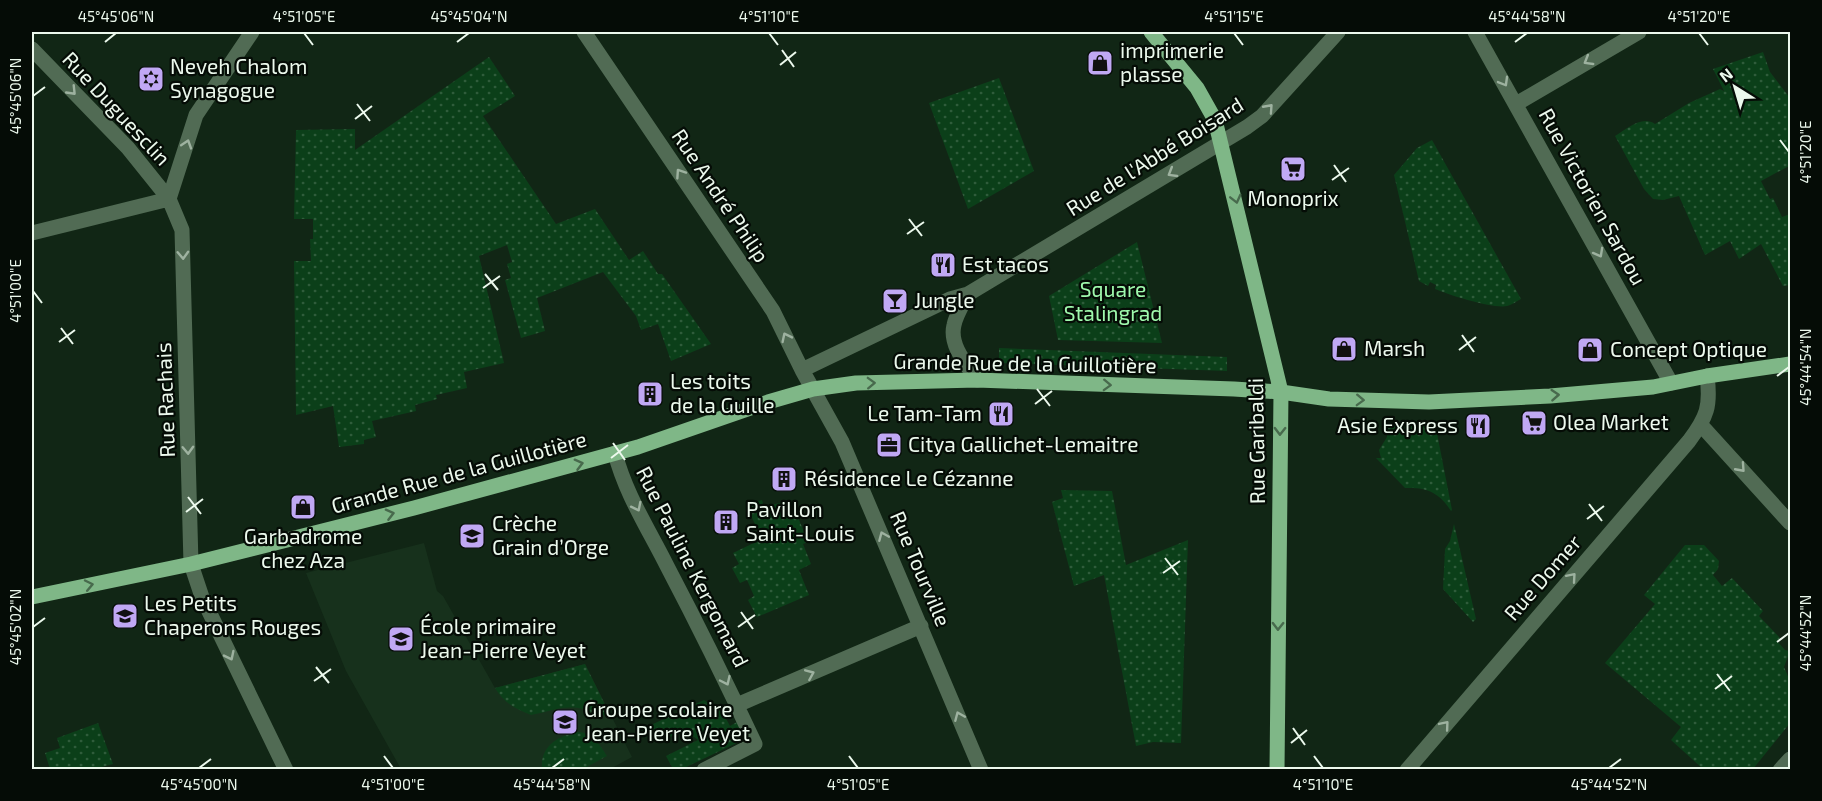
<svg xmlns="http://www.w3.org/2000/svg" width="1822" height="801" viewBox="0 0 1822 801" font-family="'Exo 2',sans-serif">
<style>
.built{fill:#17311c}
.green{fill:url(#green-dots)}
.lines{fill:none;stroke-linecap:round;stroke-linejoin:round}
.minor{stroke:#516b54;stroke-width:15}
.major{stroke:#7fb787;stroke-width:15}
.oneway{stroke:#9eb2a0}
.oneway2{stroke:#486a4d}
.ticks{fill:none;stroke:#ecf9ed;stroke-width:2}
.labels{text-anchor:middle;stroke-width:4.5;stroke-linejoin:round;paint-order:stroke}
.poi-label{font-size:21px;fill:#ecf9ed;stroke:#050c06;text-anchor:start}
.street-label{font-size:21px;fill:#ecf9ed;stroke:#050c06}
.park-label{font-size:21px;fill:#9ffaad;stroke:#050c06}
.neatline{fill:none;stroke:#ecf9ed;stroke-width:2}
.ticks-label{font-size:15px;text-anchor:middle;fill:#ecf9ed}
</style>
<defs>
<pattern id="green-dots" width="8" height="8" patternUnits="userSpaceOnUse" patternTransform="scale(1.5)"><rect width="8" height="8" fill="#0b3f19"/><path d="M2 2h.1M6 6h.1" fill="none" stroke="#2f5c3b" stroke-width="1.8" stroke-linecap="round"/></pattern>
</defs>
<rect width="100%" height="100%" fill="#112615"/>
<path class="built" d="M424,543l13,48 6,5 52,92 90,-24 47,93 -22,12h-209l-55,-98 -40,-98z"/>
<path class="green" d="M1763,52l7,20 20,26v64l-2,2 1,2 -28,15 9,18 3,-1 9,19 8,-3v71l-7,1 -22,-42 -22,15 -9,-18 -25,14 -26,-59 -16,4 -10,-1 -9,-10 -29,-53c12,-7 27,-21 40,-12l34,-21 31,-14 4,2 -11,-22z
M489,57l26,39 -32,20 73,108 39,-15 34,51 14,-9 15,23h4l49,70 -40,17 -13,-37 -17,6 -5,-14 -33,-44 -66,26 8,33 -24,7 -16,-58 6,-2 -4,-14 5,-2 -5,-17 -28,11 25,107 -40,9 3,16 -31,7 1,4 -22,6 1,6 -44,10 4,16 -12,3v4l-25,3 -6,-41 -37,9 -2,-154h17l-1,-22h3v-20h-19l2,-89 59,-1v21z
M999,78l35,93 -66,38 -39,-106z
M1432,140l89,159c-4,2 -9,6 -14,7 -14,3 -58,-11 -72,-17l1,-4 -6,-3 -2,4 -9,-5 -25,-106 23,-27z
M1137,242l25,101 -104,-3 -9,-44z
M999,348l228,9v14l-228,-8z
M1435,423l17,87 -1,1c-12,-19 -25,-24 -46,-23l-29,-30h5l-2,-8 8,-13v-12z
M1061,490l51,1 14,74 62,-25 -7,203 -28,-1 -17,4 -32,-171 -30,11 -22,-84 11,-4z
M762,500l2,7 27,-7 17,42 -5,2 8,20 -12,6 10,25 -52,22 -9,-17 6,-4 -7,-16 -7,3 -8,-15 7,-4 -6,-11 29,-14 -16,-34z
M1454,524l22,95 -3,3 -30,-33 2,-40 5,-8z
M1685,545h19l15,16 -1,8 -5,6 9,11 10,-8 31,33 -4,5 21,22 -3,3 8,9 5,1 -6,16 6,14v42l-37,46h-50l-32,-29 10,-13 -76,-64 50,-59 -11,-9z
M585,664l25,51c-11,2 -21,-5 -32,-7 -21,-2 -28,4 -47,7 -16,-6 -27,-12 -36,-27z
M704,700l19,13 7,13 7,-4 8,17 -63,30h-9l-7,-13 32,-16 -13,-10 -26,12 -8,-17z
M98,723l15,41 -19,5h-44l-5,-16 15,-5 -3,-10z
M578,732c15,1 22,13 29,24l-24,13h-41c-2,-23 16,-33 36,-37z"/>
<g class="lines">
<path class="minor" d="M584,32l189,279 29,59 40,72 139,328
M1475,32l196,351
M32,49l96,99 41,51 13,31 9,334 11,33 84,173
M1516,104l123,-72
M169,199l27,-84 56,-83
M32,233l137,-34
M968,294c-5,10 -12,21 -14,31 -5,20 12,39 23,55
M802,370l148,-71 18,-5 279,-167 15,-11 76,-84
M1701,425l89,98
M615,453c10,40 34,77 52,113 31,59 60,118 88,178l-51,26
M737,705l184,-79
M1407,770l282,-329c18,-24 22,-35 18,-65
M1780,770l10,-11"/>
<path class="major" d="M1151,32l46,56 18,32 66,272 -4,378
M32,597l159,-33 223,-56 224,-61 130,-45 45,-13 43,-6 121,-3 257,9 47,3 48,7 100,3 121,-6 103,-9 54,-11 83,-12"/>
</g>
<defs><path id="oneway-chevron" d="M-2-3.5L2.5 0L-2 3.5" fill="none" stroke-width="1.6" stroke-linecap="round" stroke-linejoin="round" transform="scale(1.5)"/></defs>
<g class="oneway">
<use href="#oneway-chevron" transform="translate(1588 61) rotate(149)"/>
<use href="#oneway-chevron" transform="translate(1504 82) rotate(60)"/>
<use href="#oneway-chevron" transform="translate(72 91) rotate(46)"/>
<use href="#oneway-chevron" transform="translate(1269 108) rotate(-48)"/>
<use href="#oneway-chevron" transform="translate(187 144) rotate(-72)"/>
<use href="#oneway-chevron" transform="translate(680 173) rotate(-124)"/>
<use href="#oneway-chevron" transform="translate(1172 173) rotate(149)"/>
<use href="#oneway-chevron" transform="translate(1599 253) rotate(61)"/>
<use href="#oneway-chevron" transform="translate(183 255) rotate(88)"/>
<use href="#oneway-chevron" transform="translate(786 337) rotate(-116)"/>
<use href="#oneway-chevron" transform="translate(188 450) rotate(88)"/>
<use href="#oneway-chevron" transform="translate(1741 468) rotate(48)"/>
<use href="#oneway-chevron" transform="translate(637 507) rotate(63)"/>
<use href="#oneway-chevron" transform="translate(883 536) rotate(-113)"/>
<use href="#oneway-chevron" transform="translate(1572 577) rotate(-49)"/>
<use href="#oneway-chevron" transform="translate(230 656) rotate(64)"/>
<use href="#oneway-chevron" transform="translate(810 674) rotate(-23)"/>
<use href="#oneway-chevron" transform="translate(726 681) rotate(65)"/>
<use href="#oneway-chevron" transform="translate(959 716) rotate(-113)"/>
<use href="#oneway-chevron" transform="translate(1445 725) rotate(-50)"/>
</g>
<g class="oneway2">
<use href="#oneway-chevron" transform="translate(1236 199) rotate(76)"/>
<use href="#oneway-chevron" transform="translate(871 383) rotate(-2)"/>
<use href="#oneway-chevron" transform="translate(1107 385) rotate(2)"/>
<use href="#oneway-chevron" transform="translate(1555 395) rotate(-4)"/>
<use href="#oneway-chevron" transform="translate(1360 400) rotate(2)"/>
<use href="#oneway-chevron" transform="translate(1280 431) rotate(91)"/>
<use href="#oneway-chevron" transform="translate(579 464) rotate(-15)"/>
<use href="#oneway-chevron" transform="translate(390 514) rotate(-14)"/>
<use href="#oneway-chevron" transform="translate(89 585) rotate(-12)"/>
<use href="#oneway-chevron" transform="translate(1278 626) rotate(91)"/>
</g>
<path class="ticks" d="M304,33l9,12M769,33l9,12M1234,33l9,12M1699,33l9,12M105,42l11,-9M457,42l12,-9M1515,42l12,-9M782,50l12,17M780,65l16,-13M33,96l12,-9M357,104l13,17M355,119l17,-13M1780,140l9,12M1334,165l12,17M1332,180l17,-12M909,219l13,17M907,234l17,-12M485,274l13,16M483,288l17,-12M33,291l9,12M61,328l12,16M1462,335l12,17M59,342l16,-12M1459,350l17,-13M1777,376l12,-9M1037,389l13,17M1035,404l17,-13M613,443l12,17M611,458l17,-13M188,497l13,17M1589,504l13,17M186,512l17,-13M1587,519l17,-13M1165,558l13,17M1163,573l17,-12M741,612l12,17M33,627l12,-9M738,627l17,-12M1777,642l12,-9M316,667l13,16M1717,674l13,17M314,681l17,-12M1715,689l17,-13M1293,728l12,17M1291,743l16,-13M384,756l9,12M849,756l9,12M1314,756l9,12M199,768l12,-9M552,768l12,-9M1609,768l12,-9"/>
<defs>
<g id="shop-square" transform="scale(1.35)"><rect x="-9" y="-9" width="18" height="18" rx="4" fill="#c0a8f4" stroke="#050c06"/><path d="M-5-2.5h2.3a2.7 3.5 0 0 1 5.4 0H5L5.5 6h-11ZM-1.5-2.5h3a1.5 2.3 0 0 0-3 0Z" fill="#111"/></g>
<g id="synagogue-square" transform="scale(1.35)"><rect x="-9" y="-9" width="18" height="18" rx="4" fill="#c0a8f4" stroke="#050c06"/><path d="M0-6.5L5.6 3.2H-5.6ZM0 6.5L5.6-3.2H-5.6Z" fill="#111"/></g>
<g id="supermarket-square" transform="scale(1.35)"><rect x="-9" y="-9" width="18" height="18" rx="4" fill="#c0a8f4" stroke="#050c06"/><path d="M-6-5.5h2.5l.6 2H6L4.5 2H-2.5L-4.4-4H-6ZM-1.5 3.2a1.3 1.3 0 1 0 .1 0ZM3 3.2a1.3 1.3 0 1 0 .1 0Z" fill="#111"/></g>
<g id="restaurant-square" transform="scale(1.35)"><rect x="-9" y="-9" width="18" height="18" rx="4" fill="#c0a8f4" stroke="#050c06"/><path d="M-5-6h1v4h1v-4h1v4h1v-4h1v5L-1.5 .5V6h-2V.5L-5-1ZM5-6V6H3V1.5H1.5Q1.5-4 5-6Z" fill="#111"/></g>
<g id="bar-square" transform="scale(1.35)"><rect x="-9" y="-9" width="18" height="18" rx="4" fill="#c0a8f4" stroke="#050c06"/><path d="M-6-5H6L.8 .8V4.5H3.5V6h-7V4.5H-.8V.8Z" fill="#111"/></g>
<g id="building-square" transform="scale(1.35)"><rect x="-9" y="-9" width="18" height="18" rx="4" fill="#c0a8f4" stroke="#050c06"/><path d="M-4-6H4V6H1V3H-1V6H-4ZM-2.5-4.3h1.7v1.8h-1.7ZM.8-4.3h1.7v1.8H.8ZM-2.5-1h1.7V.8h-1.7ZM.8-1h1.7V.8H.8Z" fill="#111"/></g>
<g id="office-square" transform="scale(1.35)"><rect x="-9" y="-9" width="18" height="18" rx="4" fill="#c0a8f4" stroke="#050c06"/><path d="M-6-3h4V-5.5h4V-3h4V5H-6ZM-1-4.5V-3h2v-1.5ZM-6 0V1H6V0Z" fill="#111"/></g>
<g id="school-square" transform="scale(1.35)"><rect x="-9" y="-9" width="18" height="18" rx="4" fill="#c0a8f4" stroke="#050c06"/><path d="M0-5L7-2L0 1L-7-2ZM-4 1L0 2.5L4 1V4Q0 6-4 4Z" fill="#111"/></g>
</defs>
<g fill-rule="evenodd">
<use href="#shop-square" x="1100" y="63"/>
<use href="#synagogue-square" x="151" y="79"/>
<use href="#supermarket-square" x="1293" y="169"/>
<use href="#restaurant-square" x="943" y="265"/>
<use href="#bar-square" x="895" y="301"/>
<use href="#shop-square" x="1344" y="349"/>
<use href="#shop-square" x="1590" y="350"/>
<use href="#building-square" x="650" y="394"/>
<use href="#restaurant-square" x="1001" y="414"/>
<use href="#supermarket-square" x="1534" y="423"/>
<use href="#restaurant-square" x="1478" y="426"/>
<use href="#office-square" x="889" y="445"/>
<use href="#building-square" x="784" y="479"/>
<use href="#shop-square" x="303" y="507"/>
<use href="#building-square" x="726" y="522"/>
<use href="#school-square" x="472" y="536"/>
<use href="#school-square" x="125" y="616"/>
<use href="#school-square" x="401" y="639"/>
<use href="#school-square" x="565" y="722"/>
</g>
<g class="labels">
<g class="poi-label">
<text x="1120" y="58">imprimerie<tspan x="1120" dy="24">plasse</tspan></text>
<text x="170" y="74">Neveh Chalom<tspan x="170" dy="24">Synagogue</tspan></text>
<text x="1293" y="206" text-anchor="middle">Monoprix</text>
<text x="962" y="272">Est tacos</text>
<text x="914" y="308">Jungle</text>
<text x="1364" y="356">Marsh</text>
<text x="1610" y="357">Concept Optique</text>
<text x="670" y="389">Les toits<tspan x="670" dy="24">de la Guille</tspan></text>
<text x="982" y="421" text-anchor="end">Le Tam-Tam</text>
<text x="1553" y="430">Olea Market</text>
<text x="1458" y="433" text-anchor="end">Asie Express</text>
<text x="908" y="452">Citya Gallichet-Lemaitre</text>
<text x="804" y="486">Résidence Le Cézanne</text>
<text x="746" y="517">Pavillon<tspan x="746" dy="24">Saint-Louis</tspan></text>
<text x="492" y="531">Crèche<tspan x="492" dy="24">Grain d’Orge</tspan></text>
<text x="303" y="544" text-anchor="middle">Garbadrome<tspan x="303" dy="24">chez Aza</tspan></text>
<text x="144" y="611">Les Petits<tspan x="144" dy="24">Chaperons Rouges</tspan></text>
<text x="420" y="634">École primaire<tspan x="420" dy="24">Jean-Pierre Veyet</tspan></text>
<text x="584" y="717">Groupe scolaire<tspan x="584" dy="24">Jean-Pierre Veyet</tspan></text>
</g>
<g class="street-label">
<text transform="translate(116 109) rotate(47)" y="7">Rue Duguesclin</text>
<text transform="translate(1155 157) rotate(-32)" y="7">Rue de l'Abbé Boisard</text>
<text transform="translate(720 196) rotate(56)" y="7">Rue André Philip</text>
<text transform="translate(1592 197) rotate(61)" y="7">Rue Victorien Sardou</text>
<text transform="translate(1025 364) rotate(1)" y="7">Grande Rue de la Guillotière</text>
<text transform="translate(166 400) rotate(-92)" y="7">Rue Rachais</text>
<text transform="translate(1257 441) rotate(-91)" y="7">Rue Garibaldi</text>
<text transform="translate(459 473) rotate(-15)" y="7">Grande Rue de la Guillotière</text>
<text transform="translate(692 567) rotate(63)" y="7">Rue Pauline Kergomard</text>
<text transform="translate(920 569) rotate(67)" y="7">Rue Tourville</text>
<text transform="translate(1543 578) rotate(-49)" y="7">Rue Domer</text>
</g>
<g class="park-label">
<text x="1113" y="297">Square<tspan x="1113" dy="24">Stalingrad</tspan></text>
</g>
</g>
<rect width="1822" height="801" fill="none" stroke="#050c06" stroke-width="66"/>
<g transform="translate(1735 87) rotate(323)" stroke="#050c06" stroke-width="4.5" paint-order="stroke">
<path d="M0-4.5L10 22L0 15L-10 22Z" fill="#ecf9ed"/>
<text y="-9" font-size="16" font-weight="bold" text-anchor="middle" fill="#ecf9ed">N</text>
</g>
<rect x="33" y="33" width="1756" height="735" class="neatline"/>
<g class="ticks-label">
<text x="116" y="22">45°45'06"N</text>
<text x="304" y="22">4°51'05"E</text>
<text x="469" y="22">45°45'04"N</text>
<text x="769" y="22">4°51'10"E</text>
<text x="1234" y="22">4°51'15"E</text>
<text x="1527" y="22">45°44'58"N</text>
<text x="1699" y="22">4°51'20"E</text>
<text transform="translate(16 96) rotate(-90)" y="5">45°45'06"N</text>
<text transform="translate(1806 152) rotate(-90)" y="5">4°51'20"E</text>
<text transform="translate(16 291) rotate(-90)" y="5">4°51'00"E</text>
<text transform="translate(1806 367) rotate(-90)" y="5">45°44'54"N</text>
<text transform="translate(16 627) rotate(-90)" y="5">45°45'02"N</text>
<text transform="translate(1806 633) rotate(-90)" y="5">45°44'52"N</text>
<text x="199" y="790">45°45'00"N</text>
<text x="393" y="790">4°51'00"E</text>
<text x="552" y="790">45°44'58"N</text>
<text x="858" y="790">4°51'05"E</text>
<text x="1323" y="790">4°51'10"E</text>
<text x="1609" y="790">45°44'52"N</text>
</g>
</svg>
